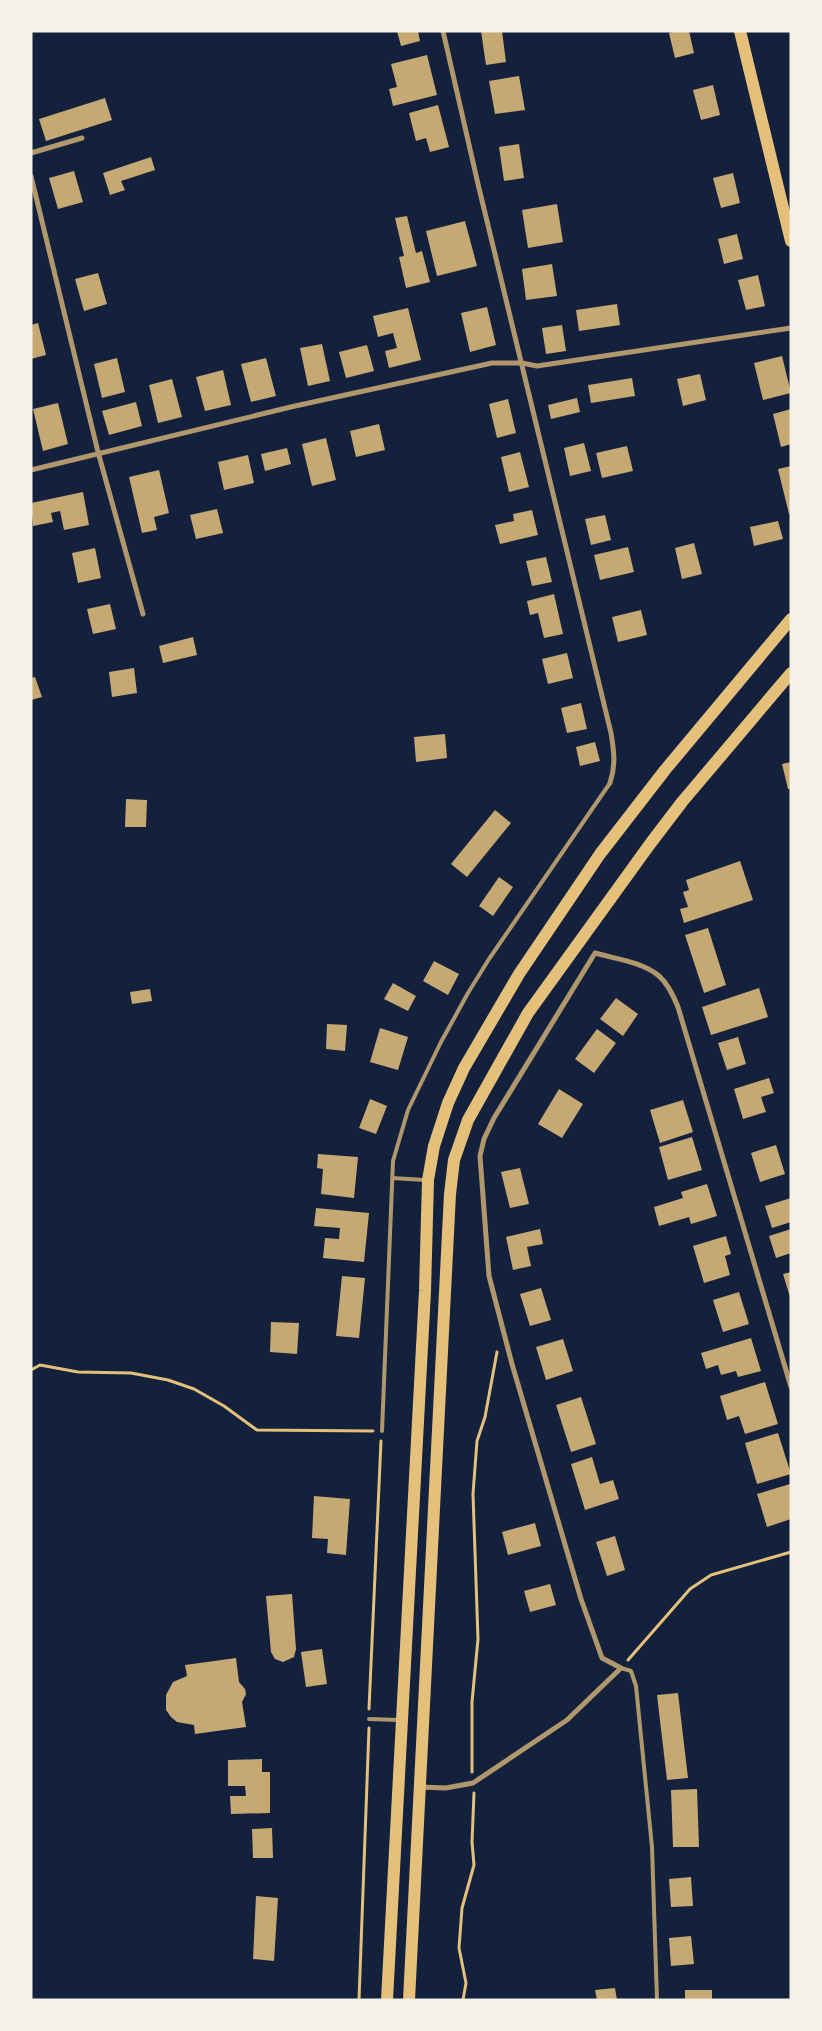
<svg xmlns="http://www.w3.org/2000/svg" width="822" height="2031" viewBox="0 0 822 2031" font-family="'Alegreya Sans',sans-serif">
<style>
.building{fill:#c6a872}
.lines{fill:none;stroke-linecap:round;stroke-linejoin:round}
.path{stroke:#e5c07b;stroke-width:3}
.service{stroke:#b1986c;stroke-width:4}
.minor{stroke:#b1986c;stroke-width:5}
.primary{stroke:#e5c07b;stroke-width:12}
</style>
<rect width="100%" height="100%" fill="#14213d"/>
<path class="building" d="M397,31h21l2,10 -19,5z
M481,31h21l4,31 -20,3z
M675,31h14l5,22 -19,5 -6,-25z
M427,55l10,40 -44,11 -4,-17 8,-2 -6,-23z
M519,76l6,34 -30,4 -6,-33z
M713,85l7,30 -19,5 -8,-30z
M105,98l7,22 -66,21 -7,-22z
M438,105l11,42 -19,5 -4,-14 -10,3 -7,-28z
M519,144l5,34 -20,3 -5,-34z
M151,157l4,13 -34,11 4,9 -15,5 -7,-22z
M74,171l9,31 -25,7 -9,-31z
M733,173l7,30 -19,5 -8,-30z
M557,204l6,38 -35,6 -6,-38z
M407,216l9,37 6,-2 8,31 -24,6 -7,-31 5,-1 -9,-38z
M465,221l12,45 -40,10 -11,-45z
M737,234l6,25 -19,5 -6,-25z
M552,264l5,32 -31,4 -4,-31z
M98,273l9,31 -23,7 -9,-32z
M758,275l7,31 -19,4 -8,-30z
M617,304l3,21 -41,6 -3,-21z
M487,307l9,38 -26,7 -9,-39z
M408,308l13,52 -32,8 -4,-17 12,-3 -4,-15 -15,4 -5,-21z
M38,323l8,32 -15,4v-34z
M562,325l4,26 -20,3 -4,-26z
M322,344l8,37 -22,5 -8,-38z
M367,345l7,26 -28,7 -7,-26z
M782,356l9,37 -28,7 -9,-37z
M117,358l8,34 -23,6 -8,-34z
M266,358l10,38 -25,6 -10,-38z
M223,370l8,35 -26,6 -9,-34z
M700,374l6,26 -23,6 -6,-27z
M632,378l3,18 -44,7 -3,-18z
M172,379l10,38 -24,6 -9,-38z
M577,398l3,14 -29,7 -3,-14z
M508,399l8,34 -19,5 -8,-34z
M136,402l6,24 -33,9 -7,-24z
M58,403l10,41 -25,7 -10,-42z
M791,409v35l-10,3 -8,-33z
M379,424l6,26 -29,7 -6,-26z
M326,438l10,42 -24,6 -10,-42z
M584,443l7,28 -21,5 -6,-28z
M627,446l6,25 -31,7 -6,-25z
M287,448l4,16 -26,7 -4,-17z
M520,452l9,35 -20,5 -8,-35z
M248,455l6,28 -30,7 -6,-28z
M791,466v48h-2l-11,-45z
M159,470l10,43 -15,4 3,13 -15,3 -13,-56z
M83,492l6,33 -25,5 -4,-19 -9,2 2,9 -20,4 -2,-23z
M217,509l6,24 -27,6 -6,-24z
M532,510l6,25 -38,9 -5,-19 19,-4 -1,-7z
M605,515l6,25 -20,5 -6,-26z
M778,521l5,18 -29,7 -4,-19z
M694,543l8,31 -20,5 -7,-31z
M628,547l6,25 -34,8 -6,-25z
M95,548l6,30 -23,5 -6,-30z
M546,557l6,25 -20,4 -6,-25z
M554,594l9,40 -19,4 -6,-25 -8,2 -3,-14z
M110,604l6,25 -23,5 -6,-25z
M641,610l6,25 -29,7 -6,-25z
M193,637l4,18 -34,8 -4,-17z
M567,653l6,25 -25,6 -6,-25z
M134,668l3,25 -25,4 -3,-25z
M35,677l7,20 -11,3v-22z
M581,703l6,26 -20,4 -6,-25z
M445,734l2,24 -31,4 -2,-25z
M595,742l5,19 -20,5 -4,-19z
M791,762v27h-3l-6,-25z
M126,799l21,1 -1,27h-21z
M495,810l16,13 -44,54 -16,-13z
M740,861l13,39 -69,23 -4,-14 8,-2 -5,-15 6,-2 -3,-10z
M499,877l14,10 -20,29 -14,-10z
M708,928l18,57 -22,8 -19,-58z
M434,961l25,13 -11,21 -25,-14z
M393,983l23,13 -8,15 -24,-12z
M759,988l9,29 -57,18 -9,-28z
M150,989l2,12 -20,3 -2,-12z
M616,998l22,16 -15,22 -23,-17z
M327,1024l20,1 -2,26 -19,-2z
M380,1028l28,9 -10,33 -28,-8z
M597,1029l19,14 -22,30 -19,-14z
M738,1037l8,27 -19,6 -9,-27z
M769,1078l5,15 -13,4 5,15 -23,7 -9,-30z
M559,1089l24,15 -21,34 -24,-14z
M370,1099l17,7 -11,28 -17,-6z
M683,1100l10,32 -33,11 -10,-33z
M692,1137l10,33 -34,10 -9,-33z
M776,1145l9,29 -25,8 -9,-29z
M318,1154l40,3 -4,41 -33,-4 2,-25 -6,-1z
M520,1168l9,36 -19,4 -9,-36z
M707,1184l10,32 -26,8 -2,-7 -30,9 -5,-19 29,-9 -2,-6z
M791,1198v24l-19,6 -7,-22z
M316,1208l53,5 -5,49 -41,-4 2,-20 14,1 1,-11 -26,-2z
M540,1229l3,15 -16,3 4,19 -18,4 -7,-33z
M791,1229v24l-15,5 -7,-22z
M726,1236l5,18 -6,2 5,19 -26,8 -11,-37z
M791,1272v25h-1l-7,-23z
M342,1276l23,2 -6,60 -23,-2z
M541,1288l10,32 -21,6 -10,-32z
M739,1292l10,32 -26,8 -10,-32z
M271,1322l28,1 -2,31 -27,-2z
M751,1338l10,33 -23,6 -2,-6 -15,4 -3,-10 -12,4 -5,-16z
M563,1339l10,32 -27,9 -10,-33z
M765,1382l13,42 -33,10 -6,-18 -12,4 -7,-24z
M581,1397l15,47 -25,8 -15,-47z
M778,1433l13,41 -34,10 -12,-41z
M592,1457l8,27 13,-4 6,19 -34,11 -14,-46z
M790,1484l1,35 -24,8 -10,-33z
M314,1496l36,3 -4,56 -19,-2 1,-14 -16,-1z
M535,1523l6,23 -33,9 -6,-23z
M615,1536l10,34 -18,6 -11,-34z
M550,1584l6,21 -26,7 -6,-21z
M292,1594l4,55 -2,8 -11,5 -8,-3 -4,-7 -5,-56z
M322,1649l5,35 -21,3 -5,-35z
M236,1658l3,24 6,7 1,5 -4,8 4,25 -51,7 -1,-9 -17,-3 -6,-5 -5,-7v-15l7,-13 14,-6 -2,-11z
M678,1693l10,85 -21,2 -10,-85z
M262,1759v13h8v41l-39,1 -1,-18h16l-1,-10h-17v-26z
M697,1789l2,58h-26l-2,-57z
M272,1828l1,30h-20l-1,-29z
M691,1877l2,29 -22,1 -2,-28z
M256,1896l22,2 -4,63 -21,-2z
M691,1936l3,28 -23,2 -2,-28z
M615,1988l2,12h-20l-2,-10z
M685,1990h27v10h-27z"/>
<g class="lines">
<path class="path" d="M31,1370l9,-5 38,7 53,1 37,7 26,9 30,17 33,24 116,1
M628,1660l62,-71 21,-14 80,-23
M369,1709l12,-268
M472,1772v-70l6,-63 -5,-145 4,-53 8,-24 12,-65
M359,2000l10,-272
M463,2000l3,-17 -7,-35 3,-40 12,-43 -2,-23 2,-49"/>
<path class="service" d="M392,1178l33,2
M382,1431l11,-270 15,-51 33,-68 27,-49 21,-34 121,-176
M621,1668l10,3 5,15 16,161 5,153
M369,1719l30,1"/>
<path class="minor" d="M443,31l35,153 133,549c3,18 5,32 -1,50
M31,153l51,-15
M31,176l67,276 45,162
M31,470l264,-64 197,-43h30l15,3 254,-38
M420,1787l26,1 27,-5 94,-63 54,-52 -19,-10 -21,-59 -69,-235 -23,-88 -9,-120 4,-17 10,-21 101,-165c21,6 48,9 64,23 9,8 15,21 19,31l113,380"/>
<path class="primary" d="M740,31l51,210
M387,2000l38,-709 3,-111 6,-34 14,-43 16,-35 55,-94 81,-120 65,-84 126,-151
M409,2000l41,-806 4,-34 14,-40 60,-107 122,-169 32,-42 109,-129"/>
</g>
<rect width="822" height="2031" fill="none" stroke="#f6f1e7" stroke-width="65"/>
</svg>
